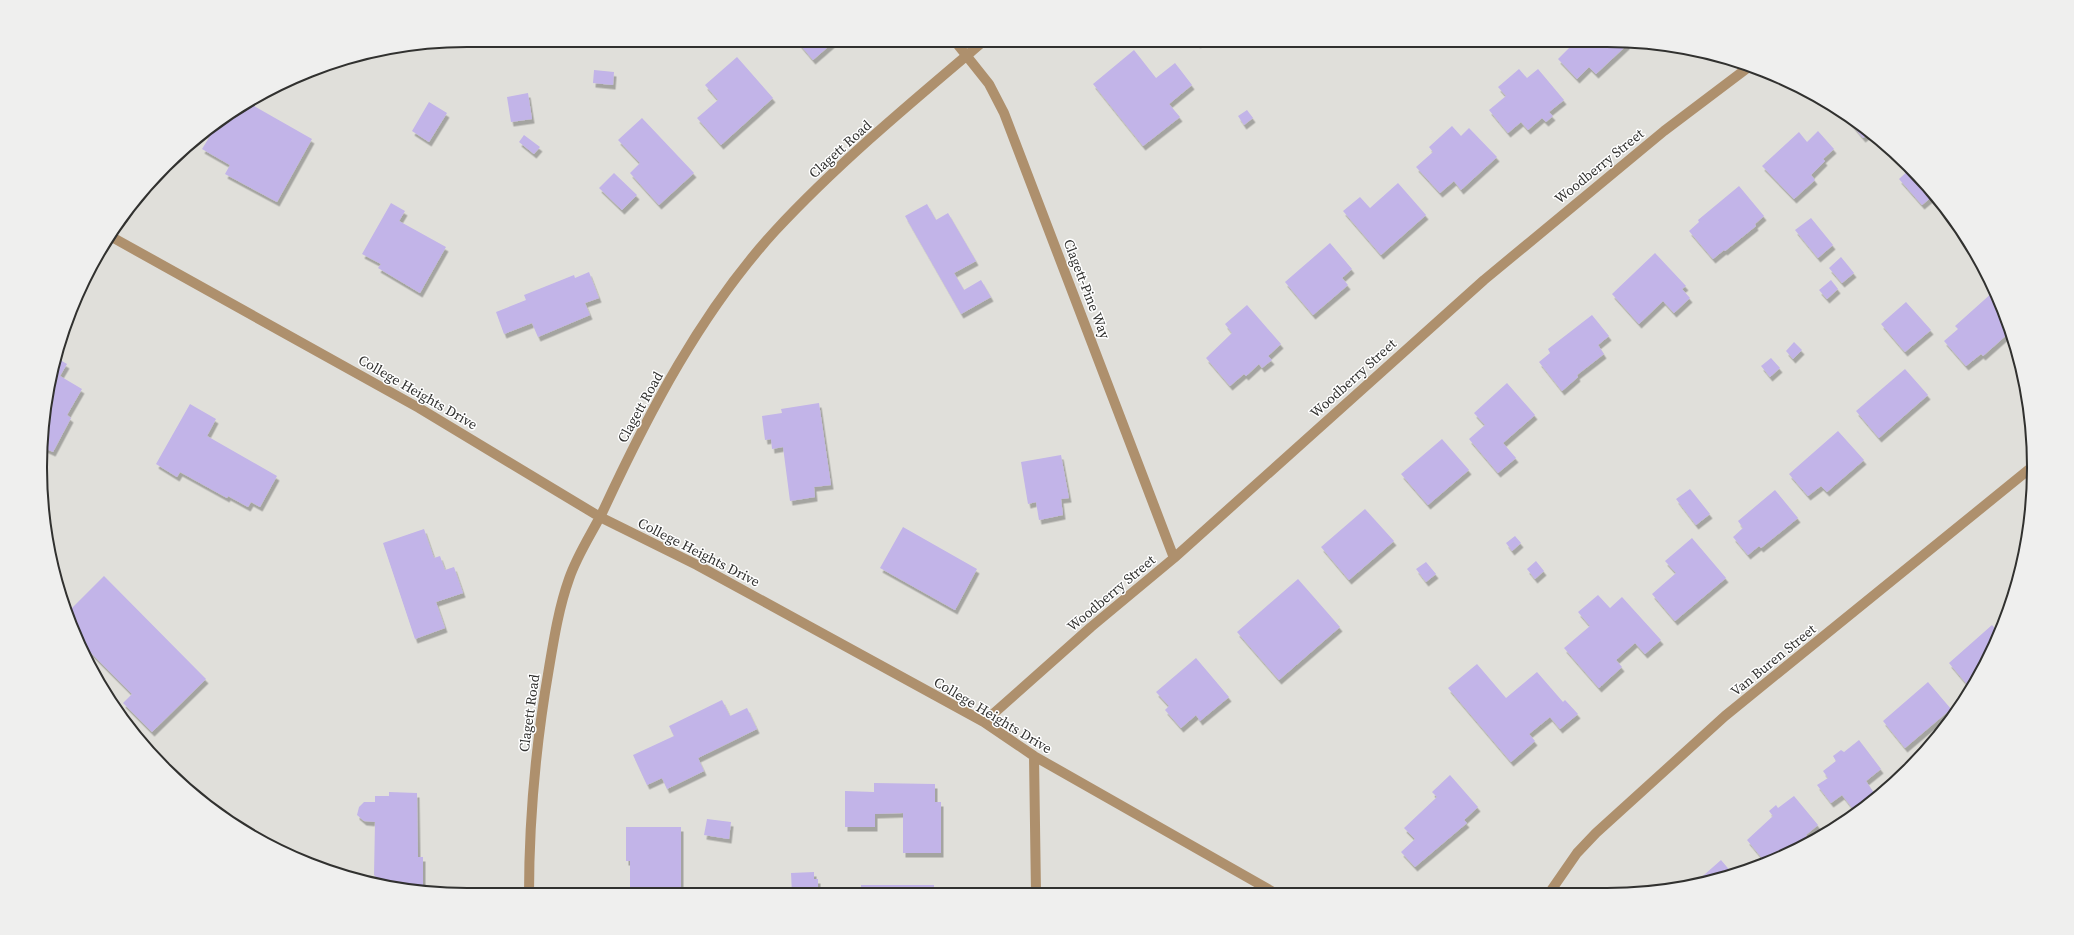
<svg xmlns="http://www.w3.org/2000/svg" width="2074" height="935" viewBox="0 0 2074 935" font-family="'Source Serif 4',serif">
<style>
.building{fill:#c2b4e8;filter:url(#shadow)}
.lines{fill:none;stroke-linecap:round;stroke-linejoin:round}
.street{stroke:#ae906d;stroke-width:10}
.labels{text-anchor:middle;stroke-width:3;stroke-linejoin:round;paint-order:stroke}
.street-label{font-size:14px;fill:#31312f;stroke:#fff}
.rim{fill:none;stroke:#31312f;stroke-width:2}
</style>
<defs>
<filter id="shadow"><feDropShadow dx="2.5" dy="4.5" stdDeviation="0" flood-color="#0004"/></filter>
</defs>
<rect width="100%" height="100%" fill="#e0dfda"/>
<path class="building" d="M796,40h40l-23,20z
M1194,40h8l-4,4z
M1570,40h37l20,2v3l-31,29 -7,-7 -12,12 -19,-20 13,-13 -4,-4z
M1134,50l22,28 19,-15 17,22 -23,19 11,13 -37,29 -50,-62z
M737,57l36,41 -52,47 -24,-27 21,-18 -13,-15z
M1519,69l8,9 11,-9 26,31 -15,12 4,4 -7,6 -4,-4 -14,12 -7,-8 -13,11 -19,-23 17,-14 -8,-9z
M594,70l20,2 -1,13 -20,-2z
M528,93l4,26 -21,3 -4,-25z
M247,102l65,37 -35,63 -52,-28 5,-9 -28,-16 8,-13 -6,-3z
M429,102l18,11 -18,29 -17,-11z
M1247,110l6,8 -9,7 -6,-9z
M1843,114l27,19 -7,5z
M642,118l52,55 -35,32 -29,-32 10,-10 -22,-23z
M1452,126l9,10 8,-8 28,29 -36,33 -7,-9 -14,12 -24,-26 17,-15 -4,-5z
M1818,131l16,18 -11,10 2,2 -14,14 4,5 -21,19 -32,-33 37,-34 8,10z
M524,135l16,12 -6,7 -15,-12z
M1910,169l24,26 -12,10 -23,-26z
M614,173l23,22 -15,15 -23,-22z
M1398,183l28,32 -45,40 -38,-44 17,-14 10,11z
M1739,186l25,30 -9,8 1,2 -31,25 -1,-1 -11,9 -24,-28 10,-9 -1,-2z
M391,203l14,8 -6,10 47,26 -26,46 -42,-25 3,-4 -19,-10z
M927,204l9,16 12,-7 28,48 -22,12 10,17 17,-10 10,17 -30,17 -56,-98z
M1811,218l22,27 -15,13 -23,-28z
M1330,243l22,26 -10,9 6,7 -35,30 -28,-33z
M1655,253l31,33 -4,3 8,9 -16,15 -11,-12 -24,23 -27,-30z
M1841,257l13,16 -12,10 -13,-15z
M589,272l10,26 -14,5 5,12 -52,22 -6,-14 -28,11 -8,-22 30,-12 -2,-5 50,-20 1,3z
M1831,280l7,9 -11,10 -8,-9z
M1993,292l3,4 14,36 -27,24 -2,-2 -15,12 -22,-25 14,-12 -3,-3z
M1906,302l25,28 -26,22 -24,-28z
M1247,305l34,39 -13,12 4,4 -10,8 -3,-4 -13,12 -2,-2 -14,12 -24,-28 26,-25 -7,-9z
M1592,315l17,21 -11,9 6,9 -27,21 1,2 -16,14 -23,-29 11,-9 -2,-4z
M1794,342l8,8 -9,9 -7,-8z
M55,357l12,7 -7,12 22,13 -15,26 4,3 -18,34 -11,-5 6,-63z
M1771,358l9,10 -10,9 -9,-11z
M1905,369l23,26 -49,43 -23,-27z
M1507,383l28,32 -32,28 13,15 -18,15 -29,-34 16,-14 -11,-12z
M819,403l12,82 -17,2 1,10 -25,4 -7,-54 -11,2 -1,-10 -6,1 -3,-24 20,-3 -1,-4z
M190,404l26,15 -9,17 70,40 -17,31 -9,-5 -3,5 -20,-11 -1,2 -47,-26 -3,5 -21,-13z
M1838,431l26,29 -37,32 -6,-6 -13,10 -19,-22z
M1442,439l27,31 -41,35 -27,-31z
M1061,455l8,43 -8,1 2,16 -24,5 -3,-18 -8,2 -7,-42z
M1690,489l20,25 -14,11 -20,-26z
M1775,490l23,28 -37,30 -2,-2 -11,9 -15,-18 10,-9 -5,-7z
M1365,509l29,32 -45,39 -28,-33z
M903,527l74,42 -22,41 -75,-42z
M424,529l10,29 6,-2 5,14 9,-3 9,26 -27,9 9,26 -30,11 -32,-96z
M1515,536l6,7 -9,8 -6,-8z
M1692,538l34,40 -51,43 -23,-27 24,-21 -11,-12z
M1536,561l8,10 -9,8 -8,-10z
M1426,562l10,12 -10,8 -10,-13z
M104,576l102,103 -54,53 -29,-29 9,-9 -44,-44 -4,4 -12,-23 -5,-18z
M1298,579l42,48 -61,53 -42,-48z
M1598,595l12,13 12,-11 39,43 -16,14 -10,-11 -19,17 6,7 -23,21 -35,-40 26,-22 -12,-14z
M1992,625l6,7 -28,56 -21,-25z
M1196,658l33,39 -29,24 -4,-6 -15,13 -16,-18 4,-4 -13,-14z
M1477,664l29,34 31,-26 26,30 2,-2 13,14 -18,15 -10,-12 -21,17 6,7 -24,21 -63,-74z
M1928,682l23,27 -46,39 -22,-27z
M722,700l8,16 17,-8 10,21 -59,29 6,13 -37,18 -5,-11 -15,7 -14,-30 41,-19 -5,-10z
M1859,740l22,29 -15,12 8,12 -21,16 -11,-14 -11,8 -14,-18 11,-7 -5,-7 13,-10 -3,-5 8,-6 3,2z
M1450,775l28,32 -14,13 3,3 -52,44 -14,-15 14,-13 -11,-11 33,-31 -5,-5z
M874,783l61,1v18h6v51h-38v-40l-28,1v13h-30v-36l29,1z
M389,792l28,1 1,64h5v34l-44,-5v-6l-5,-5 1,-53 -11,-1 -7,-6 2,-8 5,-5h11v-6h14z
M1794,796l24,29 -12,10 4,5 -44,23 -19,-23 26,-24 -4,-5 7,-6 2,3z
M707,819l24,3 -2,17 -25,-4z
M626,827h55v67h-51v-33h-4z
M1721,860l11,13 -36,9z
M814,872v7h4v10h-7v5h-19l-1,-21z
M861,885h73v9h-73z"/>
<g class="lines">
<path class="street" d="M954,40l35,44 15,29 170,445
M110,236l309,172 181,109 97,48 287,157 50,34 241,137
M984,722l107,-95 83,-69 310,-278 180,-149 86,-65
M1034,756l2,137
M1550,892l27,-39 19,-20 129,-117 307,-249
M529,895c0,-76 7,-152 20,-227 5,-30 10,-61 20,-89 8,-24 23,-46 34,-68 46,-99 98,-199 172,-280 63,-68 139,-131 210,-191"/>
</g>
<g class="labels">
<g class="street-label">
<text transform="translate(840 149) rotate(-42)" y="5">Clagett Road</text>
<text transform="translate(1599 166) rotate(-39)" y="5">Woodberry Street</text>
<text transform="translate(1087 289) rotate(69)" y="5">Clagett-Pine Way</text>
<text transform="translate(1353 378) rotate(-42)" y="5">Woodberry Street</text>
<text transform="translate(418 392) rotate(30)" y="5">College Heights Drive</text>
<text transform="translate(640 407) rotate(-61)" y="5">Clagett Road</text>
<text transform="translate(699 552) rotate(27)" y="5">College Heights Drive</text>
<text transform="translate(1111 593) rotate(-40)" y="5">Woodberry Street</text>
<text transform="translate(1773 660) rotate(-39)" y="5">Van Buren Street</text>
<text transform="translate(529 713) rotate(-82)" y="5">Clagett Road</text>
<text transform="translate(993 715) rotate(31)" y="5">College Heights Drive</text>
</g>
</g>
<path d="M0 0H2074V935H0ZM467 47H1607A420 420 0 0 1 2027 467V468A420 420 0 0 1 1607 888H467A420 420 0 0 1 47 468V467A420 420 0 0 1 467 47Z" fill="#efefee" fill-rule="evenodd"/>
<path class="rim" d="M467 47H1607A420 420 0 0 1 2027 467V468A420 420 0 0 1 1607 888H467A420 420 0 0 1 47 468V467A420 420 0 0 1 467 47Z"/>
</svg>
